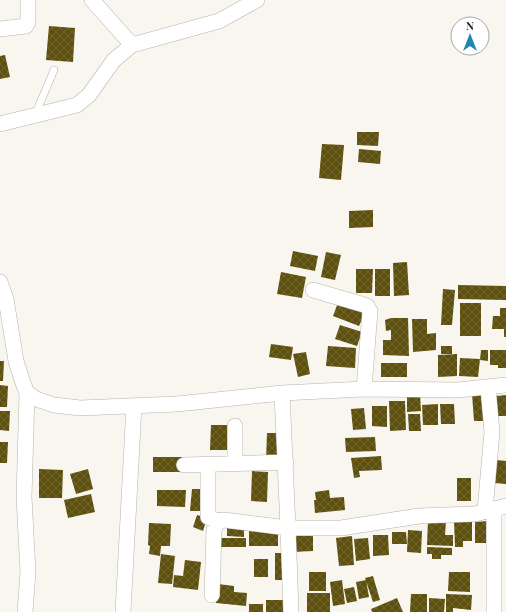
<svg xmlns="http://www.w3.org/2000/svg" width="506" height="612" viewBox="0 0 506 612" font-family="'Playfair Display',serif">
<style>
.building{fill:url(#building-cross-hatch)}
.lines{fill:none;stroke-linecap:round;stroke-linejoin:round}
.lane-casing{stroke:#b5b3ad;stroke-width:8}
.street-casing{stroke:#b5b3ad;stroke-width:16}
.lane{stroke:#fff;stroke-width:7}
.street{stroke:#fff;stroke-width:15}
</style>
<defs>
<pattern id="building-cross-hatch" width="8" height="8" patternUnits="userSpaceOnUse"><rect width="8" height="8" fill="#5e500e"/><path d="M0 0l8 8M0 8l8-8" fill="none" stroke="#716631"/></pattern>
</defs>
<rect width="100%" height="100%" fill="#f8f6ef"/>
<path class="building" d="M49,26l26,2 -2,34 -27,-2z
M5,55l5,22 -10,2v-23z
M357,132h22l-1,14 -21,-1z
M322,144l22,1 -3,35 -22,-2z
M359,149l22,2 -1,13 -22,-2z
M373,210v17l-24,1v-17z
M293,251l25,5 -3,15 -25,-5z
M326,252l15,3 -6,25 -14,-3z
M407,262l2,33 -15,1 -1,-33z
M356,269h17l-1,24h-16z
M375,269h15v27h-15z
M281,272l25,5 -4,21 -25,-4z
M458,285l48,1v14l-48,-1z
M443,289l12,1 -3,35h-11z
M339,300l27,10 -7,16 -26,-10z
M460,303h21v33h-21z
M500,308h6v29h-2v-8h-12l1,-13h7z
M391,318h17l1,38 -26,-1v-15h8v-10l-5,1 -1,-11z
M412,319h15v15l9,-1v17l-23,2z
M340,325l22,7 -5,14 -22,-7z
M271,344l22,3 -2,13 -22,-3z
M328,346l28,2 -1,20 -29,-2z
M441,346h11v8h-11z
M481,350h7v11l-8,-1z
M490,350h16v18h-8v-3h-8z
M306,352l4,22 -12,3 -5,-23z
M457,354v22l-19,1v-22z
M460,358l20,1 -2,18 -19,-1z
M0,361h4l-1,20h-3z
M381,363h26v14h-26z
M0,385l8,1 -1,21h-7z
M486,393l2,28h-14l-2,-27z
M420,394l1,17 -14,1v-17z
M506,395v21h-9l-1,-20z
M389,401h16l1,29 -16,1z
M438,404v21h-15l-1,-20z
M440,404h14l1,20h-14z
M372,406h15v21l-15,-1z
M364,408l2,21 -13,1 -2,-21z
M0,411h10l-1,20 -9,-1z
M408,414h12l1,17h-12z
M211,425h20v25h-21z
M267,433h13v27h-14z
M375,437l1,14 -30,1 -1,-14z
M0,442h8l-1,21h-7z
M381,456l1,14 -23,1 1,6 -6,1 -3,-20z
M153,457h29v15h-29z
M497,460l9,1v23l-12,-1z
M39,469l24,1 -1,28h-23z
M88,469l5,20 -17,5 -6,-20z
M252,471l16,1 -1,30 -16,-1z
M457,478h14v23h-14z
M192,489h14l-2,22h-14z
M157,490h29l-1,17 -28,-1z
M329,490l1,8 14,-1 1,13 -30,3 -1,-13h2l-1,-8z
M91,494l4,18 -27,6 -4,-18z
M197,515l10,3 -4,13 -10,-4z
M428,520l18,1 -1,14h8v11l-26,-1z
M454,521h18v20h-9v6h-8z
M488,521l1,22h-14v-21z
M149,523l22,1 -1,22h-9l-1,10 -11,-2 1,-8 -2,-1z
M227,528l17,1v8l-17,-1z
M249,529h29v17h-29z
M408,530l14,1 -1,22 -14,-1z
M392,532h14l1,12h-15z
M313,534v17l-21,1 -1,-17z
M373,535h15l1,20 -16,1z
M352,536l2,29 -15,1 -3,-28z
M220,538h26v9h-26z
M368,538l2,21 -14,2 -2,-22z
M427,547l25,1v7h-11v4h-9v-5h-5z
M275,553h13v27h-13z
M161,554l14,2 -3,28 -14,-1z
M254,559h14v18h-14z
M185,560l16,2 -3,28 -25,-3 1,-12 9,1z
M309,572h17v19h-17z
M449,572h21v20l-22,-1z
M373,576l7,24 -7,2 -8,-24z
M342,580l3,24 -12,2 -3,-24z
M366,580l3,17 -10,2 -3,-17z
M218,584l16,2v6l13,1 -1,13 -30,-3z
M354,587l3,14 -10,2 -3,-14z
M307,593h23v19h-23z
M411,594h16v18h-17z
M446,594l26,1 -1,15 -18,-2v4h-7z
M397,598l6,14h-31l-1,-3z
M429,598l16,1 -1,13h-15z
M266,600h21l1,12h-22z
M249,604h14v8h-14z"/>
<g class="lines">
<g class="lane-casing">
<path id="lane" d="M35,115l19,-45"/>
</g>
<g class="street-casing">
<path id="street" d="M92,0l40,45
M0,29l26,-3 2,-4v-22
M0,124l77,-19 12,-10 25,-35 18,-15 87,-24 38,-21
M0,282l6,17 10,62 7,22 4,10 9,6 18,6 26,3 97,-4 105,-11 82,-4 94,1 48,-5
M313,290l48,14 6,2 3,5 -6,78
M235,426v37
M208,464v53l10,4
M184,465l102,-3
M494,509v103
M485,511l7,-79 -4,-44
M212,595l2,-65 4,-9 6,-1 64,8 -6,-135
M25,612l3,-40 -4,-75 3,-104
M123,612l11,-206
M291,612l-3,-84h53l78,-12 56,-2 31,-8"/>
</g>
<use href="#lane" class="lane"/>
<use href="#street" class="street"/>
</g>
<g transform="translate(470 36)"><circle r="19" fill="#ffffff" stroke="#a6a5a5"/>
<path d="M0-3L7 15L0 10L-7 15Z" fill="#1d87af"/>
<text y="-6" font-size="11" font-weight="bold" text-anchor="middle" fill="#201f1d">N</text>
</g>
</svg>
